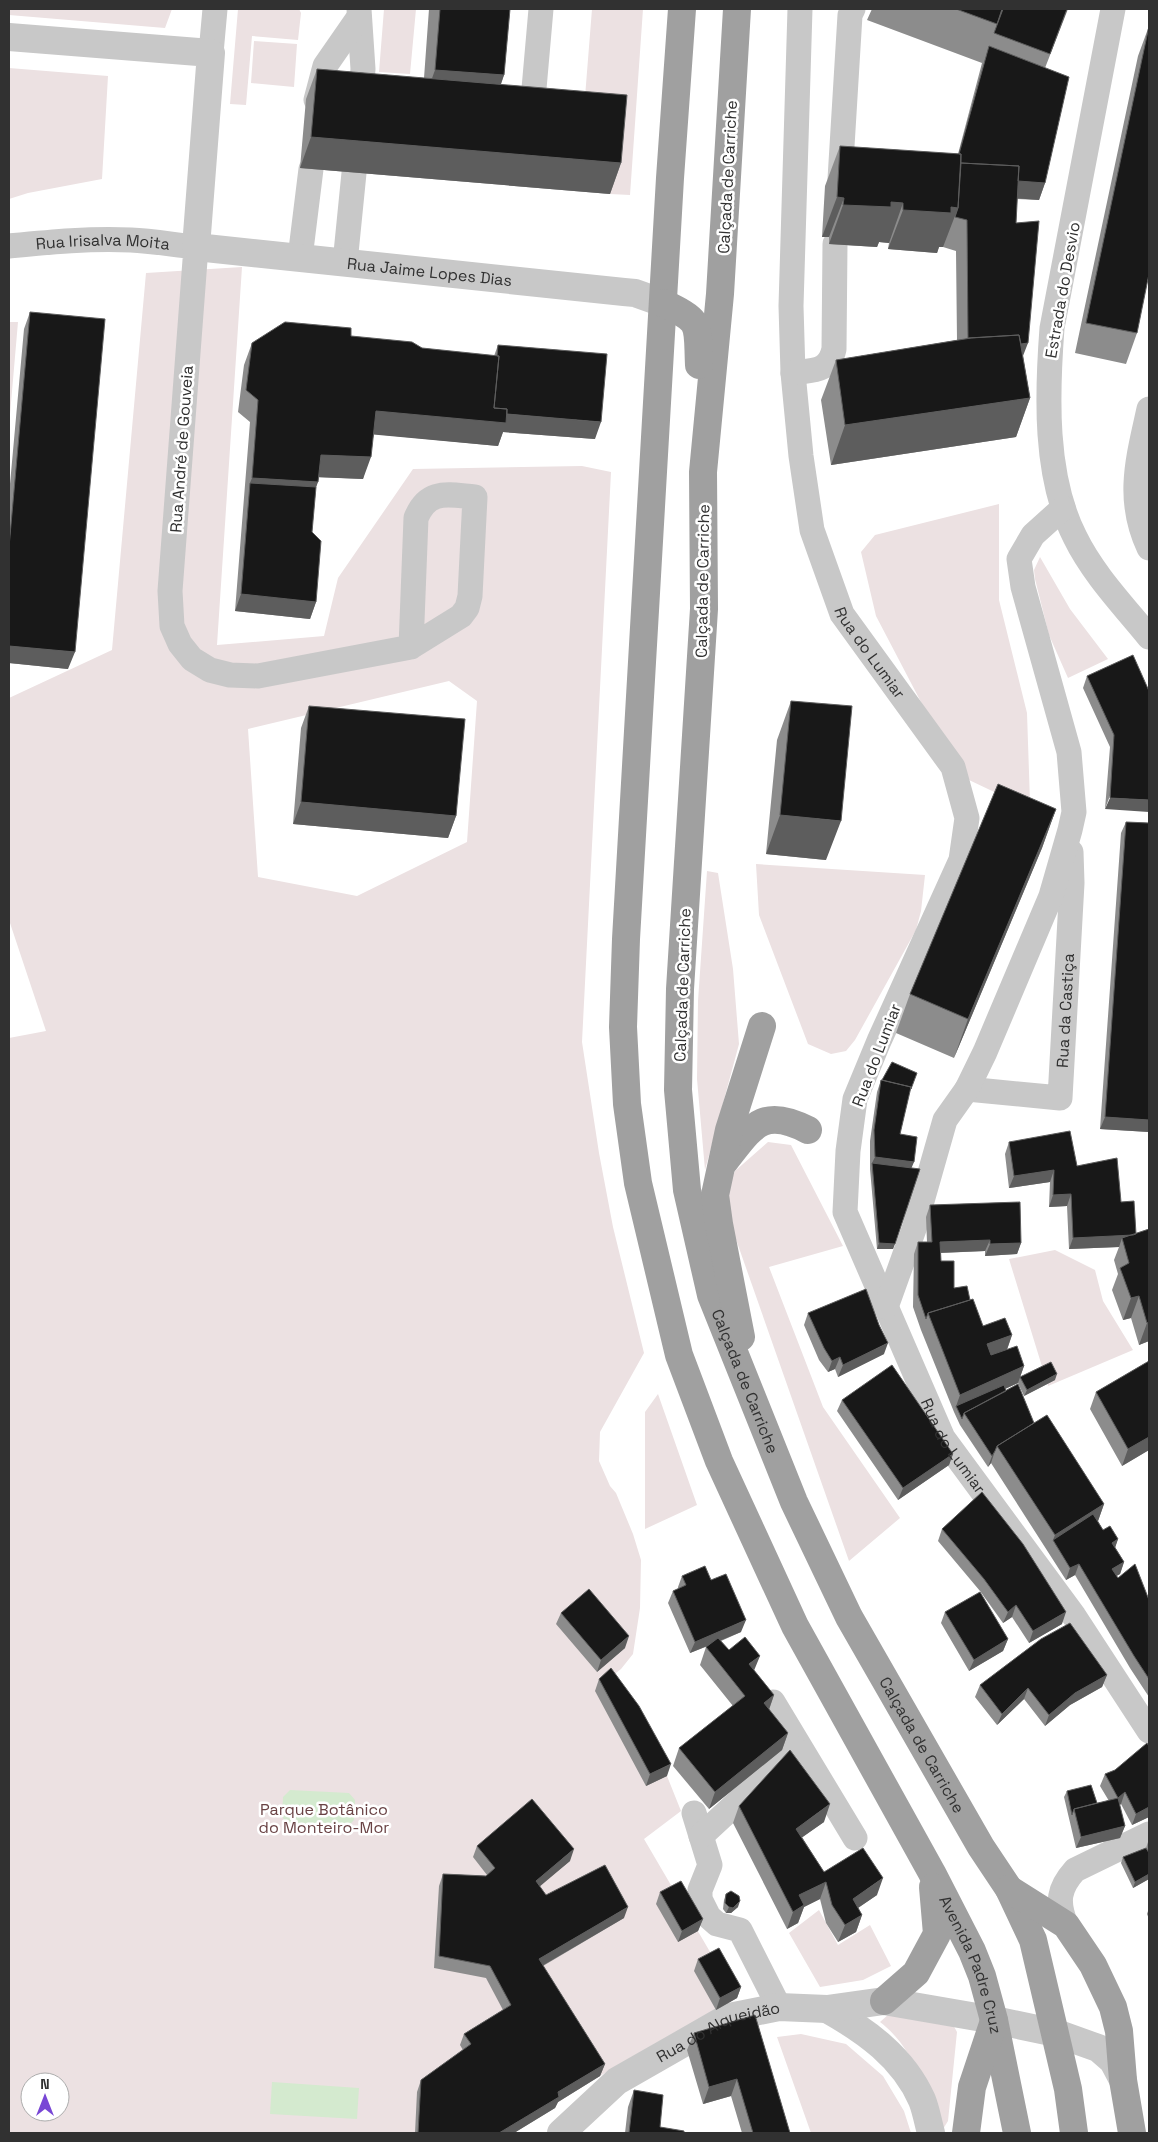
<svg xmlns="http://www.w3.org/2000/svg" width="1158" height="2142" viewBox="0 0 1158 2142" font-family="'Space Grotesk',sans-serif">
<style>
.green{fill:#ece1e2;fill-rule:evenodd}
.water{fill:#d4eacf}
.lines{fill:none;stroke-linecap:round;stroke-linejoin:round}
.minor{stroke:#c8c8c8;stroke-width:25}
.tertiary{stroke:#c8c8c8;stroke-width:28}
.trunk{stroke:#a0a0a0;stroke-width:28}
.wall{fill:#8c8c8c}
.shaded-wall{fill:#5d5d5d}
.building{fill:#181818;stroke:#5d5d5d}
.labels{text-anchor:middle;stroke-width:5;stroke-linejoin:round;paint-order:stroke}
.street-label{font-size:16px;fill:#313131;stroke:#fff}
.park-label{font-size:16px;fill:#694244;stroke:#fff}
</style>
<rect width="100%" height="100%" fill="#fff"/>
<path class="green" d="M9,9h163l-7,19 -156,-13z
M238,9h61l2,4 -3,27 -46,-4 -6,69 -16,-1z
M384,9h32l-6,65 -31,-2z
M592,9h51l-13,186 -20,-1 8,-94 -33,-3z
M254,41l43,3 -3,43 -43,-4z
M9,68l99,8 -6,103 -74,14 -19,6z
M242,267l-25,378 107,-9 14,-58 75,-109 169,-3 29,6 -29,570 17,111 14,74 31,126 -44,79 -1,29 11,25 6,7 17,41 8,26 -1,48 -7,46 -12,15 -14,11 60,96 14,35 -37,28 93,159c-76,42 -153,84 -223,135h-505v-1095l37,-7 -37,-111v-222l103,-48 34,-377zM449,681l28,20 -10,141 -110,54 -99,-19 -10,-148zM30,2082h30v30h-30z
M9,322h9l-9,104z
M999,504v96l28,113 3,89 -21,-3 -40,-19 -36,-55 -57,-109 -15,-64 14,-17z
M1040,557l30,52 38,50 -40,19 -19,-43 -14,-56 -1,-9z
M756,864l169,11 -4,36 -5,19 -61,110 -9,11 -15,3 -23,-10 -49,-129z
M707,871l11,2 15,96 6,75 -34,126 -8,-91 1,-78z
M768,1142l23,3 52,101 -74,21 54,140 77,111 -51,43 -117,-333 -7,-37 10,-20z
M1055,1250l40,20 8,31 30,49 -85,36 -39,-127z
M658,1394l39,111 -52,24v-117z
M819,1910l19,35 32,-20 21,41 -28,14 -43,7 -31,-54z
M889,2014l63,9 5,9 -9,89 -5,8c-15,-36 -30,-82 -63,-107z
M801,2034l45,10 37,32 21,35 7,22h-100l-34,-96z"/>
<path class="water" d="M290,1790l59,3 6,7 -1,20 -6,6 -59,-2 -7,-7 1,-20z
M272,2082l87,6 -2,31 -87,-5z"/>
<g class="lines">
<g class="minor">
<path d="M359,9l4,60 -3,35"/>
<path id="s1" d="M800,9l-9,297 2,67 8,83 11,74 30,84 111,153 14,51 -6,42 -82,181 -24,58 -7,52 -3,61 98,226 131,178 75,115"/>
<path d="M1113,9l-61,319c-5,66 -8,148 23,209 18,37 48,68 74,100"/>
<path d="M211,53l4,-44"/>
<path d="M316,100l9,-34 34,-49"/>
<path d="M533,100l8,-91"/>
<path d="M840,179l10,-164 3,-6"/>
<path id="s2" d="M9,246c41,-4 81,-8 122,-6 22,1 44,5 65,7l-26,344 2,35 8,18 12,15 18,11 20,5 28,1 153,-29 50,-31 6,-8 3,-12 5,-99c-26,-2 -47,-9 -59,21l-5,129"/>
<path d="M300,258l11,-89"/>
<path d="M345,263l9,-90"/>
<path d="M793,373c21,-3 36,-1 41,-24l1,-105"/>
<path d="M1149,409c-11,50 -23,90 0,139"/>
<path id="s3" d="M967,1089l93,9 12,-215 -1,-31"/>
<path d="M886,1307l28,-78 31,-109 22,-31 18,-37 66,-156 19,-66 4,-18 -5,-60 -46,-165 -4,-28 14,-24 30,-27"/>
<path d="M773,1702l82,136"/>
<path d="M694,1813l16,52 -10,25v9l9,18 8,7 23,6 39,77"/>
<path d="M701,1836l94,-87"/>
<path d="M1066,1925c-9,-23 -8,-36 9,-55l74,-36"/>
</g>
<g class="tertiary">
<path id="s4" d="M9,37l202,16 -15,194 428,45 11,1 28,10"/>
<path d="M827,2009c39,22 76,48 95,91 4,10 6,22 9,33"/>
<path id="s5" d="M561,2133l56,-52 112,-64 50,-10 48,2 57,-8 110,19 62,13 42,15 15,13 10,19"/>
</g>
<g class="trunk">
<path id="s6" d="M682,9l-12,169 -44,761 -3,88 4,77 11,79 41,172 40,106 76,165 137,247 40,78 10,25 12,44 23,113"/>
<path id="s7" d="M737,9l-17,285 -17,178 1,137 -24,380 -2,101 9,100 24,105 83,207 55,115 132,230 28,42 24,51 35,149 6,44"/>
<path d="M663,303c40,19 34,20 36,62"/>
<path d="M725,1161c27,-34 37,-55 83,-31"/>
<path d="M741,1337l-22,-113 -4,-29 14,-65 33,-104"/>
<path d="M1009,1889l57,36 27,40 20,42 6,24 4,49 9,53"/>
<path d="M884,2001l32,-28 21,-39 -4,-47"/>
<path d="M966,2133l6,-46 22,-66"/>
</g>
</g>
<path class="wall" d="M429,9h81l-6,66 -3,9 120,79 -11,31 -310,-26 6,-69 11,-30 107,9z
M872,9h196l-23,59v115l-6,17 -22,-1 -1,24 7,133 7,42 -14,39 -185,28 -10,-65 15,-40 121,-20 -1,-89 -13,-4h-4l-2,6 -49,-4 1,-6 -10,-1 -2,5 -48,-3v-7h-7l3,-51 15,-40 118,8 24,-91 -115,-43z
M1149,26l-12,307 -11,31 -51,-11 63,-297z
M30,312l38,357 -59,-6v-168l15,-166z
M351,336l71,12 72,8 4,-11 97,94 -92,-7 -5,14 -124,-12 -11,45 -44,-2 -3,10 -4,45 4,70 -6,17 -75,-8 15,-189 -12,-10 6,-47 8,-22z
M1087,676l62,15 -44,118 5,-62 -27,-59z
M791,701l35,159 -60,-6 11,-114z
M309,706l147,110 -8,22 -155,-14 8,-96z
M1056,809l-14,39 -88,210 -58,-25 14,-39z
M1126,822l23,1v309l-49,-3 21,-296z
M881,1080l29,10 -10,44 11,34 -18,81h-16l-7,-80v-28l7,-49z
M1009,1142l68,24 44,36 15,32 13,-5v112l-10,4 -8,-27 -8,2 -11,-30 6,-16 -4,-14 5,-13 -50,2 -2,-43 -18,1 1,-25 -41,6 -4,-34z
M930,1205l91,38 -4,11 -32,2v-5l-44,2v8l13,27 16,12 13,26 29,9 -5,15 17,16 -4,11 35,3 -31,16 -6,-13 -13,6 1,2 98,113 -6,17 5,9 15,9 -3,8 9,15 -4,12 -4,2 2,2 31,22v97l-19,-29 -55,-93 -9,5 -75,-117 -3,4 -28,-42 -6,-13 -33,-82 -8,-23 1,-53 4,-12h9l-1,-25z
M808,1313l76,41 -46,23 -3,-8 -7,3 -9,-12 -15,-35z
M1149,1361v89l-27,16 -32,-57 6,-17z
M842,1400l111,54 -4,11 -51,35 -61,-89z
M942,1529l120,95 -33,19 -17,-26 -9,6 -23,-32 -42,-50z
M682,1576l59,56 -20,9 8,9 25,21 20,24 -5,15 19,23 -6,17 -73,59 -36,-43 6,-18 54,-42 -33,-41 6,-18 2,-1 -18,7 -22,-50 5,-12 5,-2v-2z
M945,1612l63,27 -5,12 -34,20 -28,-48z
M561,1613l64,35 -28,24 -41,-48z
M1107,1675l-5,12 -32,18 -25,21 -21,-27 -27,26 -22,-28 5,-12z
M599,1679l68,97 -21,10 -51,-95z
M1149,1746v71l-17,8 -11,-21 -2,1 6,21 -5,12 -44,10 -12,-51 3,-6 30,12 12,-2 -9,-15 5,-12 10,-4z
M739,1806l85,16 -22,15 22,35 53,23 -19,13 4,7 -6,17 -18,10 -12,-19 -6,-24 -16,8 -6,16 -11,6 -54,-106z
M1148,1842h1v37l-16,9 -12,-25 2,-6 23,-9z
M477,1846l93,15 -31,25 7,9 78,23 -81,48 62,98 -5,12 -42,26 -3,6 -41,25h-99l2,-41 4,-12 42,-30 -3,-5 4,-11 39,-24 -17,-32 -52,-10 5,-82 4,-12 43,2 1,-1 -14,-18z
M660,1892l43,27 -5,12 -20,11 -22,-38z
M726,1894l12,13 -7,6h-5l-3,-4 1,-9z
M1149,1908v11l-2,-5z
M698,1959l43,28 -4,11 -21,12 -22,-39z
M694,2033l96,100h-48l-11,-37 -28,8 -16,-54z
M634,2090l26,37 24,6h-59l3,-26z"/>
<path class="shaded-wall" d="M435,70l69,5 -14,40 -69,-6z
M311,137l310,26 -11,31 -310,-26z
M957,176l88,7 -6,17 -83,-6z
M837,197l7,1 -15,39h-7z
M891,202l12,1 -14,40 -10,-1 -2,5 -48,-3 14,-39z
M951,207l7,1 -15,39h-4l-2,6 -49,-4 15,-39z
M1028,343l-12,31 -48,-27z
M1030,398l-14,39 -185,28 14,-40z
M376,411l116,2 109,9 -6,17 -92,-7 -5,14 -130,-12z
M321,455l50,2 -8,22 -50,-2z
M252,478l66,4 -8,22 -60,-21z
M241,594l75,8 -6,17 -75,-8z
M9,646l66,6 -7,17 -59,-6z
M1110,798l39,2v12l-44,-3z
M301,802l155,14 -8,22 -155,-14z
M1056,809l-14,39 -88,210 14,-39z
M780,815l61,6 -15,39 -60,-6z
M1105,1117l44,3v12l-49,-3z
M875,1157l39,5 -5,12 -37,-11z
M1054,1170l-4,12 -41,6 5,-12z
M1071,1194l-4,12 -18,1 4,-12z
M1136,1234l-14,4 -3,9 -50,2 4,-11z
M990,1240l-5,11 -49,2 4,-11z
M879,1243l16,1 -2,5h-16z
M1021,1243l-4,11 -32,2 5,-12z
M1139,1296l-8,22 -8,2 8,-22z
M1149,1322v19l-10,4 8,-22z
M1012,1335l-6,17 -25,9 6,-17z
M888,1343l-4,11 -46,23 5,-12z
M840,1357l-5,12 -7,3 4,-11z
M1024,1366l-6,17 -60,27 -2,-4 -2,6 6,-17z
M1057,1374l-2,6 -31,16 3,-6z
M1149,1437v13l-27,16 6,-17z
M995,1451l-4,12 -3,4 4,-11z
M953,1454l-4,11 -51,35 5,-12z
M1104,1504l-6,17 -41,26 -4,-7 2,-5z
M1118,1539l-4,12 -2,-8z
M1124,1562l-4,12 -12,7 4,-12z
M1079,1564l-4,11 -9,5 4,-12z
M1016,1605l-4,12 -9,6 5,-11z
M1066,1612l-4,12 -33,19 4,-12z
M746,1620l-5,12 -51,21 5,-11z
M629,1636l-4,12 -28,24 4,-12z
M1008,1639l-5,12 -34,20 5,-11z
M760,1656l-7,17 -4,-9z
M1107,1675l-5,12 -32,18 -25,21 4,-11 26,-22z
M1028,1688l-4,11 -27,26 5,-11z
M774,1695l-6,17 -4,-9z
M788,1733l-6,17 -73,59 6,-17z
M671,1764l-4,12 -21,10 4,-12z
M1125,1792l-4,12 -7,6 4,-12z
M830,1804l-6,18 -34,24 6,-17z
M1149,1807v10l-17,8 4,-11z
M1125,1826l-5,12 -44,10 5,-11z
M574,1849l-4,12 -38,32 4,-12z
M1149,1874v5l-16,9 2,-6z
M883,1878l-6,17 -31,21 7,-17z
M826,1882l-6,17 -16,8 -6,16 -11,6 12,-34z
M740,1901l-2,6 -7,6h-5l3,-6z
M628,1907l-4,11 -89,52 4,-11z
M862,1915l-6,17 -18,10 7,-17z
M703,1919l-5,12 -20,11 4,-11z
M741,1987l-4,11 -21,12 4,-12z
M605,2064l-5,12 -42,26 -3,6 -41,25h-15l59,-41z
M737,2079l-6,17 -28,8 6,-17z"/>
<path class="building" d="M440,9h70l-6,66 -69,-5z
M956,9h46l-5,15z
M1003,9h64l-17,45 -56,-21z
M1149,26v248l-12,59 -51,-10z
M989,46l80,31 -24,106 -27,-2 1,-15 -58,-3v-9h-2z
M317,69l310,26 -6,68 -310,-26z
M840,146l121,8 -3,54 -7,-1v6l-48,-3v-7l-12,-1v5l-48,-2 1,-7 -7,-1z
M961,163l58,3 -3,57 23,-2 -11,122 -7,1 -2,-9 -51,3 -1,-118 -12,-3 3,-9z
M30,312l75,7 -30,333 -66,-6v-99z
M285,322l66,6v8l61,6 10,6 77,8 -5,52 13,1 -1,14 -130,-12 -5,46 -50,-2 -3,27 -66,-4 6,-78 -12,-10 6,-47z
M1019,335l11,63 -185,27 -9,-65 135,-22z
M498,345l109,9 -6,68 -94,-8v-5l-13,-1 5,-52h-2z
M250,483l66,4 -4,45 9,9 -5,61 -75,-8z
M1133,655l16,36v109l-39,-2 4,-63 -27,-59z
M791,701l61,5 -11,115 -61,-6z
M309,706l156,13 -9,97 -155,-14z
M998,784l58,25 -88,210 -58,-25z
M1126,822l23,1v297l-44,-3z
M892,1062l25,11 -6,16v-2l-29,-7z
M881,1080l30,7 -11,47 17,3 -3,25 -39,-5 -1,-27z
M1070,1131l7,35 40,-8 4,44 13,-1 2,33 -3,1 -60,3 -2,-44 -18,1 1,-25 -40,6 -5,-34z
M872,1163l48,6 -25,75 -16,-1z
M1020,1202l1,41 -31,1v-4l-50,2 1,19h13v27l13,-2 3,14 -42,13 -2,6 -8,-24v-53h14l-2,-37z
M1149,1229v93l-2,1 -8,-27 -8,2 -11,-30 9,-5 -7,-25z
M866,1289l13,36 9,18 -45,22 -3,-8 -8,4 -8,-13 -16,-35z
M973,1299l10,27 22,-8 7,17 -25,9 4,11 26,-9 7,20 -64,29 -32,-82z
M1149,1361v76l-21,12 -32,-57z
M1051,1362l6,12 -30,16 -7,-13z
M892,1365l61,89 -50,34 -61,-88z
M1018,1384l16,39 -37,23 -2,5 -3,5 -28,-43z
M1004,1385l2,6 -42,22 -2,6 -6,-13z
M1047,1415l57,89 -49,31 -58,-89z
M982,1492l41,52 43,68 -33,19 -17,-26 -8,7 -24,-33 -42,-50z
M1093,1514l10,16 7,-4 8,13 -6,4 12,19 -12,7 6,9 17,-14 14,36v79l-15,-23 -55,-92 -9,4 -17,-28z
M705,1566l6,14 15,-6 20,46 -51,22 -22,-51 13,-6 -4,-9z
M589,1589l40,47 -28,24 -40,-47z
M980,1592l28,47 -34,21 -29,-48z
M1070,1623l37,52 -32,18 -26,22 -21,-27 -26,26 -22,-29 61,-46z
M745,1637l15,19 -11,8 25,31 -10,8 24,30 -73,59 -36,-44 66,-52 -39,-49 12,-9 11,12z
M611,1668l28,38 32,58 -21,10 -51,-95z
M1147,1743l2,3v61l-13,7 -11,-22 -7,6 -13,-24 10,-4z
M790,1750l40,54 -34,25 28,43 39,-24 20,30 -30,21 9,16 -17,10 -13,-20 -6,-23 -27,13 5,10 -11,7 -54,-106z
M1091,1785l6,18 -23,6 -2,6 -5,-24z
M1118,1798l7,28 -44,11 -7,-28z
M532,1799l42,50 -38,32 10,14 59,-30 23,42 -89,52 66,105 -47,28 1,5 -60,36h-143h62l3,-53 50,-36 -7,-10 47,-29 -21,-39 -51,-10 4,-82 43,2 9,-8 -18,-22z
M1146,1848l3,5v21l-14,8 -12,-25z
M681,1881l22,38 -21,12 -22,-39z
M731,1891l8,5 1,5 -7,7 -4,-1 -4,-4 1,-9z
M719,1948l22,39 -21,11 -22,-39z
M755,2015l35,118h-37l-16,-54 -28,8 -15,-54z
M634,2090l29,5 -3,32 24,4v2h-55z"/>
<g class="labels">
<g class="street-label">
<text transform="translate(727 177) rotate(-87)" y="6">Calçada de Carriche</text>
<text dy="6" stroke="none"><textPath href="#s2" startOffset="94">Rua Irisalva Moita</textPath></text>
<text dy="6" stroke="none"><textPath href="#s4" startOffset="632">Rua Jaime Lopes Dias</textPath></text>
<text transform="translate(1062 290) rotate(-80)" y="6">Estrada do Desvio</text>
<text transform="translate(181 449) rotate(-86)" y="6">Rua André de Gouveia</text>
<text transform="translate(702 581) rotate(-89)" y="6">Calçada de Carriche</text>
<text dy="6" stroke="none"><textPath href="#s1" startOffset="659">Rua do Lumiar</textPath></text>
<text transform="translate(682 985) rotate(-88)" y="6">Calçada de Carriche</text>
<text dy="6" stroke="none"><textPath href="#s3" startOffset="181">Rua da Castiça</textPath></text>
<text transform="translate(876 1055) rotate(-69)" y="6">Rua do Lumiar</text>
<text dy="6" stroke="none"><textPath href="#s7" startOffset="1384">Calçada de Carriche</textPath></text>
<text dy="6" stroke="none"><textPath href="#s1" startOffset="1529">Rua do Lumiar</textPath></text>
<text dy="6" stroke="none"><textPath href="#s7" startOffset="1789">Calçada de Carriche</textPath></text>
<text dy="6" stroke="none"><textPath href="#s6" startOffset="2031">Avenida Padre Cruz</textPath></text>
<text dy="6" stroke="none"><textPath href="#s5" startOffset="190">Rua do Alqueidão</textPath></text>
</g>
<g class="park-label">
<text x="324" y="1815">Parque Botânico<tspan x="324" dy="18">do Monteiro-Mor</tspan></text>
</g>
</g>
<rect width="1158" height="2142" fill="none" stroke="#313131" stroke-width="20"/>
<g transform="translate(45 2097)"><circle r="24" fill="#ffffff" stroke="#adadad"/>
<path d="M0-4L9 19L0 12L-9 19Z" fill="#7846d5"/>
<text y="-8" font-size="14" font-weight="bold" text-anchor="middle" fill="#313131">N</text>
</g>
</svg>
